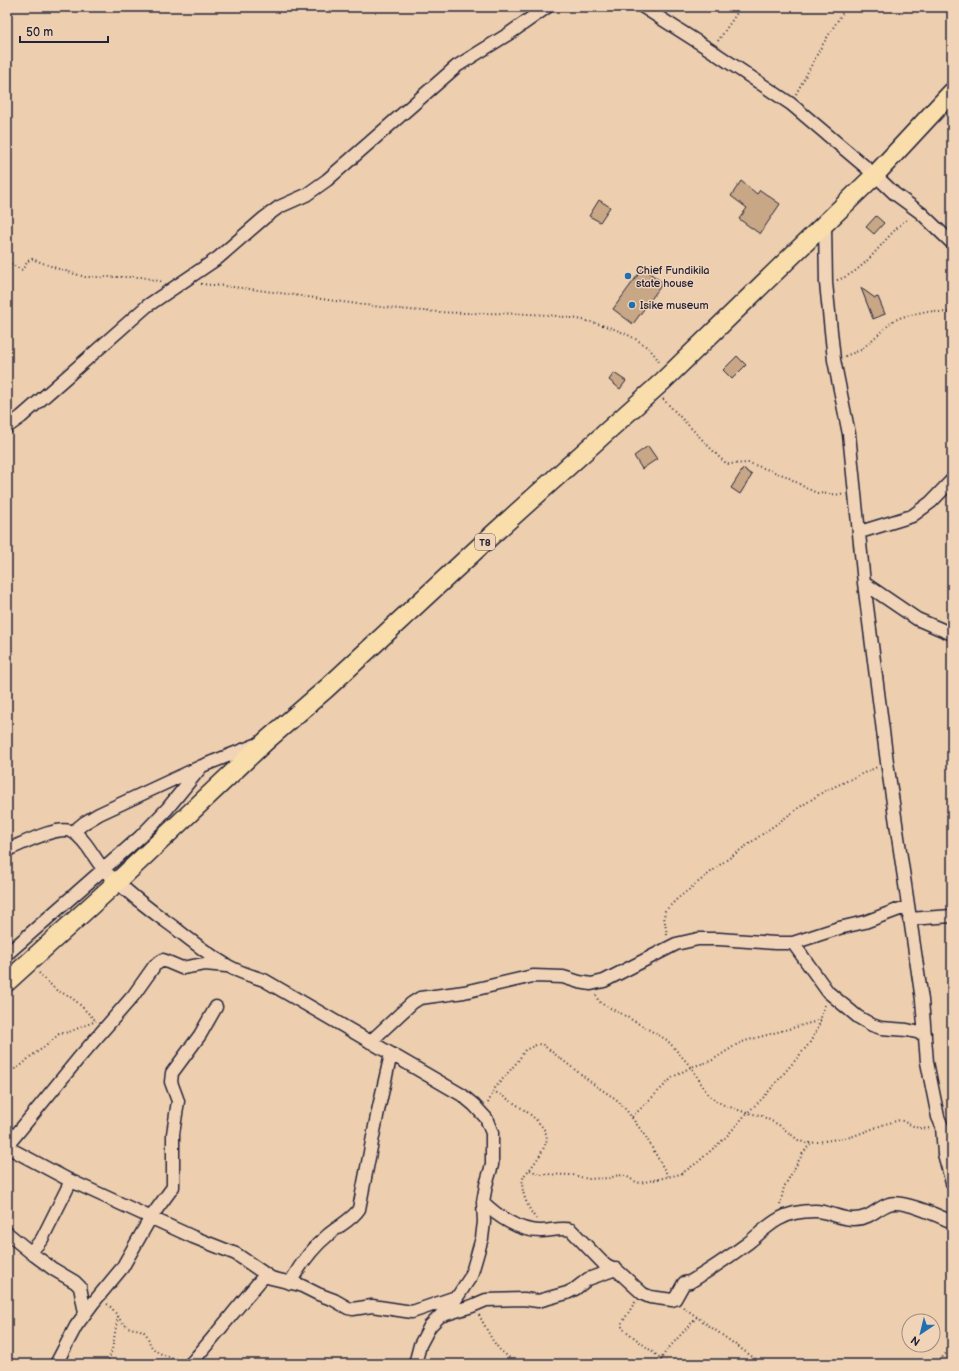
<svg xmlns="http://www.w3.org/2000/svg" width="959" height="1371" viewBox="0 0 959 1371" font-family="'Balsamiq Sans',sans-serif">
<style>
.building{fill:#c8a786;stroke:#22223b}
.lines{fill:none;stroke-linecap:round;stroke-linejoin:round}
.minor-casing{stroke:#22223b;stroke-width:15}
.highway-casing{stroke:#22223b;stroke-width:21}
.path{stroke:#22223b;stroke-width:2;stroke-dasharray:1 3;stroke-linecap:butt}
.minor{stroke:#f1d4b7;stroke-width:12}
.highway{stroke:#f9deab;stroke-width:18}
.poi-dot{fill:#1f6fb2;stroke:#f1d4b7;stroke-width:1.5}
.labels{text-anchor:middle;stroke-width:3;stroke-linejoin:round;paint-order:stroke}
.shield{fill:#f1d4b7;stroke:#605760;stroke-width:1}
.shield-label{font-size:10px;font-weight:bold;fill:#22223b}
.poi-label{font-size:11px;fill:#22223b;stroke:#f1d4b7;text-anchor:start}
</style>
<rect width="100%" height="100%" fill="#edcfaf"/>
<filter id="ink" filterUnits="userSpaceOnUse"><feTurbulence type="fractalNoise" baseFrequency=".025" numOctaves="2"/><feDisplacementMap in="SourceGraphic" scale="8" xChannelSelector="R" yChannelSelector="G"/><feConvolveMatrix kernelMatrix="1 2 1 2 8 2 1 2 1" color-interpolation-filters="sRGB"/></filter>
<g filter="url(#ink)">
<path class="building" d="M741,181l16,13 3,-4 20,14 -20,30 -21,-15 8,-11 -16,-12z
M599,200l11,7 -10,15 -11,-6z
M876,216l8,7 -10,11 -8,-7z
M643,268l20,15 -30,41 -20,-15z
M861,288l14,10 3,-1 7,17 -12,5z
M737,356l9,9 -14,14 -9,-9z
M614,373l12,8 -6,8 -11,-9z
M648,446l9,13 -15,10 -8,-13z
M743,469l9,6 -12,19 -9,-6z"/>
<g class="lines">
<g class="minor-casing">
<path id="minor" d="M643,7l69,44 79,53 84,71 20,19 26,19 31,30
M825,225l1,58 8,77 15,74 15,149 23,179 35,238 5,62 11,55 4,9 2,28 8,29
M7,427l14,-10 41,-36 85,-75 71,-48 46,-40 15,-11 27,-12 21,-15 130,-114 53,-33 37,-26
M860,532l52,-16 19,-14 21,-22
M864,583l53,36 35,15
M73,832l11,-9 15,-9 103,-48 56,-22
M7,850c15,-6 52,-26 66,-18 14,8 22,29 33,40 22,21 45,39 69,56 18,14 35,28 55,39 11,6 22,9 34,13l198,115 12,10 12,13 6,15v32l-6,20 -3,17 1,20 -2,16 -11,38 -17,26 -24,24 -10,19 -5,19
M909,919l43,-3
M793,943l35,49 30,25 14,8 9,3 26,2 18,4
M7,954l133,-117 27,-28 35,-43
M370,1042l42,-39 8,-5 44,-6 69,-16 30,1 16,5 12,2 13,-3 72,-37 22,-5h21l56,4h18l46,-15 26,-6 43,-16
M7,1146l71,-87 55,-63 22,-31 8,-5 19,8 23,-4 21,2
M7,1147l62,33 124,57 43,17 35,24 29,7 18,9 16,6 14,8 5,1 19,-3 40,6 44,-15
M483,1202c14,14 36,29 57,29 10,0 22,-4 31,-1l33,34 4,3 10,4 25,23 7,3 22,3 3,-1 9,-16 6,-1c20,-12 39,-25 58,-39 10,-8 20,-18 31,-24 10,-6 24,-8 36,-8 13,0 25,8 38,8 18,0 22,-10 36,-15 13,-5 50,12 63,18
M7,1233l27,22 19,14 22,13 5,5 5,26
M31,1252l11,-13 29,-58
M290,1283c10,-18 22,-35 38,-48 10,-9 24,-15 31,-26l19,-98 13,-57
M443,1315l29,-9 14,-6 38,-1 14,2 29,-8 8,-4 13,-10 28,-10
M56,1364l20,-38 17,-23 29,-35 29,-51 22,-30v-53l5,-33 -7,-19 1,-9 28,-38 16,-28
M190,1364l4,-4c24,-28 47,-57 71,-85"/>
</g>
<g class="highway-casing">
<path id="highway" d="M7,982l110,-100 149,-141 61,-53 164,-152 172,-155 212,-206 77,-83"/>
</g>
<path class="path" d="M718,41l23,-34
M796,94l24,-45 26,-42
M7,262l15,8 6,-9 4,-2 27,10 26,8h57l21,5
M837,280c31,-9 46,-44 72,-62
M201,284c80,6 158,24 238,28 48,3 100,-2 148,9 25,6 62,18 73,43
M845,356l16,-6 32,-29 9,-4 25,-6 25,2
M663,399l56,58 8,7 22,-1 37,13 20,12 11,5 27,2
M667,935l-3,-18 1,-6 12,-12 44,-35 79,-57 23,-15 54,-25
M39,973l17,17 13,6 8,6 19,19
M596,995l2,5 4,4 18,9 47,27 24,27 16,26 9,8 8,4 23,8 13,2 19,10 19,15 7,3h6l40,-6 34,-13 15,-4c13,5 16,10 31,8
M7,1072l6,-2 10,-6 7,-7 16,-11 13,-12 10,-2 27,-11
M493,1091c14,7 60,33 53,51 -3,10 -10,19 -16,27 -2,2 -5,5 -6,7 -6,12 5,34 12,43
M488,1103l7,-15 23,-27 7,-11 13,-6 5,1 53,41 20,13 11,12 19,26 22,39
M632,1117l41,-40 18,-10 20,-6 25,-16 9,-4 76,-21
M530,1170l9,4 34,1 15,4 21,-1 10,-3 7,1 8,5 6,2 41,-9 17,-12 28,-25 21,-24 16,-15 46,-54 9,-16 7,-24
M780,1205l4,-18 19,-34 8,-10
M635,1302l-13,21v5l46,36
M107,1304c9,6 11,17 21,23 6,3 12,1 17,6 3,3 4,8 5,11 5,10 20,13 30,16
M683,1307l71,51 11,6
M479,1315l14,26 7,9 17,14
M107,1364c7,-15 7,-31 11,-47
M658,1364l8,-13 31,-34
M938,1364l6,-9 8,-6"/>
<use href="#minor" class="minor"/>
<use href="#highway" class="highway"/>
</g>
</g>
<g class="poi-dot">
<circle cx="628" cy="276" r="4"/>
<circle cx="632" cy="305" r="4"/>
</g>
<g class="labels">
<rect class="shield" x="475" y="534" width="20" height="16" rx="3"/>
<g class="shield-label">
<text x="485" y="546">T8</text>
</g>
<g class="poi-label">
<text x="636" y="274">Chief Fundikila<tspan x="636" dy="13">state house</tspan></text>
<text x="640" y="309">Isike museum</text>
</g>
</g>
<rect width="959" height="1371" fill="none" stroke="#f1d4b7" stroke-width="24"/>
<rect x="12" y="12" width="935" height="1347" fill="none" stroke="#22223b" stroke-width="1.5" filter="url(#ink)"/>
<g transform="translate(921 1333) rotate(215)"><circle r="19" fill="#f1d4b7" stroke="#9e8d85"/>
<path d="M0-3L7 15L0 10L-7 15Z" fill="#1f6fb2"/>
<text y="-6" font-size="11" font-weight="bold" text-anchor="middle" fill="#22223b">N</text>
</g>
<path d="M20 36v6h88v-6" fill="none" stroke="#22223b" stroke-width="2"/>
<text x="26" y="36" font-size="12" fill="#22223b" stroke="#f1d4b7" stroke-width="3" paint-order="stroke">50 m</text>
</svg>
